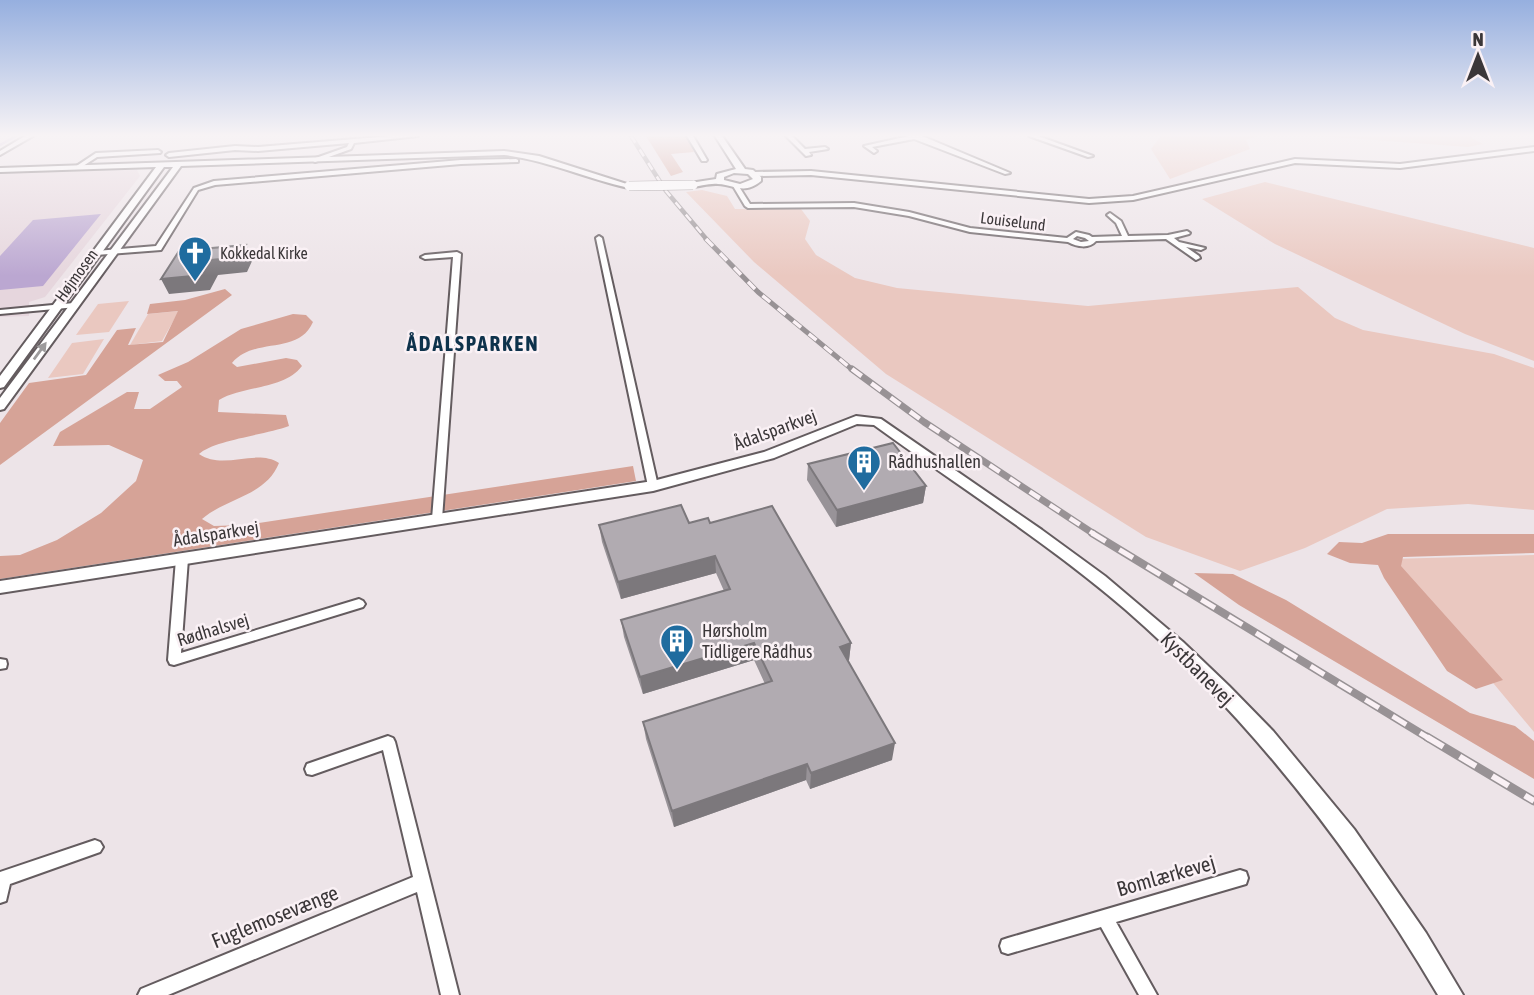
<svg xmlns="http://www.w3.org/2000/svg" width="1534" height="995" viewBox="0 0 1534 995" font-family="'Asap Condensed',sans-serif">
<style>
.built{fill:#e6d6dd}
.green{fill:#eac8c0}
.forest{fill:#d6a397}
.water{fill:#bba7d1}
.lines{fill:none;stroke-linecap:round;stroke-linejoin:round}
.stream{stroke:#bba7d1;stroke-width:2.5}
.minor-casing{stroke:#645c5f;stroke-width:4}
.tertiary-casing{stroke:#645c5f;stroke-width:4}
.minor{fill:#fff;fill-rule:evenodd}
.tertiary{fill:#fff;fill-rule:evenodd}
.rail-far4-casing{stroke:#989295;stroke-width:4.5}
.rail-far3-casing{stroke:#989295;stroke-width:5}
.rail-far2-casing{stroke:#989295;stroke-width:7}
.rail-far1-casing{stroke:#989295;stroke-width:8}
.rail-casing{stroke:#989295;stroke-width:9}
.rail-far4{stroke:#faf1f5;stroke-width:2.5;stroke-dasharray:8;stroke-linecap:butt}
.rail-far3{stroke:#faf1f5;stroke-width:3.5;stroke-dasharray:10;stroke-linecap:butt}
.rail-far2{stroke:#faf1f5;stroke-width:4.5;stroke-dasharray:12;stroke-linecap:butt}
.rail-far1{stroke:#faf1f5;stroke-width:5;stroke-dasharray:16;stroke-linecap:butt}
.rail{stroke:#faf1f5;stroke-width:6;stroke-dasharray:19;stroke-linecap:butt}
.tertiary-bridge-casing{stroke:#645c5f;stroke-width:10;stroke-linecap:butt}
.tertiary-bridge{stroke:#fff;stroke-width:9}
.wall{fill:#989398}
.shaded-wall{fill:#7c787c}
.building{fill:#b1abb1;stroke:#7c787c;stroke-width:2}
.oneway{fill:#9d9b9c}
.labels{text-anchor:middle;stroke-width:5;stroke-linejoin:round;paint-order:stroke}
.far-street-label{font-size:16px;fill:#3b3739;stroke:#faf1f5}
.far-poi-label{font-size:16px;fill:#3b3739;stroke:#faf1f5;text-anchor:start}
.street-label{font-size:18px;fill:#3b3739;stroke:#faf1f5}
.poi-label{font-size:18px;fill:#3b3739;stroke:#faf1f5;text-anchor:start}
.far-district-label{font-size:21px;font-weight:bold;letter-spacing:2px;fill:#0e324b;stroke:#faf1f5}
.near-street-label{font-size:21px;fill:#3b3739;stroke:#faf1f5}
</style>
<rect width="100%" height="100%" fill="#ede4e8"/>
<path class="built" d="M137,170l3,6 -95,121 -16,5v14l-29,1v-144z"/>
<path class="green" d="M1161,136h96l-11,4 4,9 -80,30 -19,-30z
M1319,136h149l15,8 -15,3z
M1265,182l269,66v113l-69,-27 -190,-90 -73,-45z
M702,190l25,6 8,13h66l9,12 -5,18 11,16 39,23 42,10 191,18 210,-19 37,31 28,12 131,24 40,14v142l-66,-6 -81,5 -82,39 -65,23 -94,-34 -260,-163 -132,-112 -68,-70z
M129,301l-20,31 -33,3 22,-31z
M179,311l-17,30 -32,4 18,-31z
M104,339l-21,35 -35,4 24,-35z
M1534,555v177l-144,-173z"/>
<path class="forest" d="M646,136h40l8,16 -23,2 12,18 -12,4z
M225,289l7,6 -232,170v-42l29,-40 57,-8 31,-45 19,-2 -8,17 35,-3 15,-31 -31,3 3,-10 35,-4z
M293,314l13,1 7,7c-15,34 -58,14 -81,41l5,4 49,-9 11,2 5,6c-18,24 -58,19 -83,34l-1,12 68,3 3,11c-24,9 -75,14 -90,28 25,17 56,-6 80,9 -13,33 -53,35 -77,56l12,7 31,-1 388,-59 3,15 -636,98v-23l20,-1 37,-15 44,-27 35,-32 7,-21 -34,-15 -56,1 7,-14 67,-40h12l-5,17h16l32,-22 -5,-6h-12l-7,-6 30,-13 53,-33z
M1388,534h146v19l-131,4 -2,9 102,114 -27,9 -29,-18 -63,-93 -6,-13 -28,-2 -23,-9 12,-12 23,1z
M1194,573l39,1 53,26 184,113 45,13 19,15v38l-295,-174z"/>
<path class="water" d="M101,214l-58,72 -43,4v-34l33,-36z"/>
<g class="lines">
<path class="stream" d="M0,145l16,-9"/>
<g class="minor-casing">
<path id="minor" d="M25,136h8l-33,19v-4z
M391,136h27l-64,7 -3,6 -36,13 -2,-1v-2l34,-12 2,-4 -91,8 -23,-1 -66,7 -3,-2 3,-2 66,-7 23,1z
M687,136h6l14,24 -1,1h-4z
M786,136h6l13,13 20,-2 3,2 -19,3 2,3 -5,1z
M909,136h13l88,37 -5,1 -91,-35 -42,8 5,4 -3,2 -10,-7z
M1029,136h9l55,20 -5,1z
M1534,147v4l-134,17 -105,-5 -162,37 -44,3 -278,-28 -56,1 -3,-2 3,-2 56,-1 278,28 44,-3 162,-37 105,5z
M158,150l3,2 -1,1 -63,4 -17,11 -5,-1 21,-14z
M516,159l2,1v2l-57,2 -246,21 -17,5 -37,60 -65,5 -4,-2 4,-2 60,-5 38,-58 20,-7 247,-21z
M734,185h4l12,19 104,-1 55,9 61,16 97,10 9,-6 13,3 3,2 30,-1 -6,-13 -9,-8 3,-2 11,8 7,15 40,-1 19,-4 3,2 -1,1 -15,4 5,4 26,6 -4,2 -15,-3 13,9 1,2 -4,2 -30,-21 -70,2c-7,8 -19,6 -28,1l-98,-10 -61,-16 -55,-9 -106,1 -3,-2 -12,-20zM1077,236l8,2 4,3 -8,1 -8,-3z
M599,236l3,2 56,248 -5,3 -5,-3 -52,-248z
M457,252l4,2 -19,265 -5,4 -5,-4 21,-262 -28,2 -4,-2 4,-2z
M74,303l4,2 -1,2 -77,7v-4z
M182,555l4,1 2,3 -7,94 178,-54 4,2 2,3 -2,3 -189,58 -4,-1 -2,-4 8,-101 2,-3z
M0,659l6,1 1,4 -1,4 -6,1z
M388,736l5,2 2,4 64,253h-18l-24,-103 -249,103h-30l3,-6 272,-112 -30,-127 -71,25 -5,-1 -2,-5 2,-5z
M95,840l5,2 3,5 -3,5 -90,32 -4,17 -6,2v-31z
M1240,870l6,2 2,6 -2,6 -130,38 41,73h-18l-38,-68 -93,27 -6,-2 -2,-6 2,-6 6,-2z"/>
</g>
<g class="tertiary-casing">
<path id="tertiary" d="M715,136h7l23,33 8,1 8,7v4c-17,14 -25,4 -43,3 -9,-1 -19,3 -28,3v-4l26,-4 1,-5 19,-5zM734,173l14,1 5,5 -13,5 -16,-4v-3z
M504,151l35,5 94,30 -4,2c-42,-9 -82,-28 -125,-33l-323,11 -177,243 -4,1v-12l173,-231h-9l-160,220 -4,1v-12l156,-209 -156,5v-4z
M856,416l25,3 161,111 63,46 78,66 46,44 44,45 81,98 72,104 37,62h-25c-85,-144 -186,-275 -312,-385 -79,-68 -168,-124 -252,-185l-17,-1 -83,34 -121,33 -653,102v-12l653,-100 111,-29z"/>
</g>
<use href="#minor" class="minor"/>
<use href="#tertiary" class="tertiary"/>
<g class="rail-far4-casing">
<path id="rail-far4" d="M631,136l35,55 42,50"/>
</g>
<g class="rail-far3-casing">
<path id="rail-far3" d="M706,239l52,53 96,79"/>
</g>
<g class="rail-far2-casing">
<path id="rail-far2" d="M852,369l72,53 170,112"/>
</g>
<g class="rail-far1-casing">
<path id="rail-far1" d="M1092,533l338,206"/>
</g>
<g class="rail-casing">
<path id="rail" d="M1427,737l107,64"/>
</g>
<use href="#rail-far4" class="rail-far4"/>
<use href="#rail-far3" class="rail-far3"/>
<use href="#rail-far2" class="rail-far2"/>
<use href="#rail-far1" class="rail-far1"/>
<use href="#rail" class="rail"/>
<g class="tertiary-bridge-casing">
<path id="tertiary-bridge" d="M629,186l64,-1"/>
</g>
<use href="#tertiary-bridge" class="tertiary-bridge"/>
</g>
<path class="wall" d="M808,464l118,22 -3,17 -87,24 -29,-47z
M710,523l141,120 -2,17 -1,1 44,99 -82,29 -4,-9 -132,47 -28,-88 -3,-17 122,-38 -11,-24 -111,34 -19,-57 -3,-17 103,-29 -8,-18 -95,26 -19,-57 -3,-17z"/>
<path class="shaded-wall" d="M246,245l7,14 -6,13 -29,3 -8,15 -41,4 -8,-15 50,-19z
M926,486l-3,17 -87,24 1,-17z
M715,556l1,17 -95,26 -3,-17z
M754,643v17l-111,34 -3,-17z
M851,643l-2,17 -10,3 1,-16z
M895,743l-3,17 -82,29 1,-16z
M807,764l-1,16 -132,47 -2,-16z"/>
<path class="building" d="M246,245l-5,12 -30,3 -8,15 -42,4 18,-28z
M893,443l33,43 -89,24 -29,-46z
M681,505l8,18 19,-5 2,5 62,-17 79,137 -11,4 55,96 -84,30 -4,-9 -135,47 -29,-89 129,-41 -18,-38 -114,34 -19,-57 109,-31 -15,-33 -97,26 -19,-57z"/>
<defs><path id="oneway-solid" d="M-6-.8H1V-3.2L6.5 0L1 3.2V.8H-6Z" transform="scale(1.75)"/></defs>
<use class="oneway" href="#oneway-solid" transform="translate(40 351) rotate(-54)"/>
<linearGradient id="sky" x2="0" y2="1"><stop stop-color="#96afdf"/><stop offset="0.49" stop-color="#f7f3f5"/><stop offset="1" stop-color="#f7f3f5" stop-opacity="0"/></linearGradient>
<rect width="1534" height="276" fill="url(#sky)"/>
<defs>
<g id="church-pin" transform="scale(1.75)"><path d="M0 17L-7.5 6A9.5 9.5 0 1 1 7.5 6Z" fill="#1f6c9f" stroke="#faf1f5"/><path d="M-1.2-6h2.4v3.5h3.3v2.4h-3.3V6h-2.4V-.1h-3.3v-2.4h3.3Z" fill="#fff"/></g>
<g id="building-pin" transform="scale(1.75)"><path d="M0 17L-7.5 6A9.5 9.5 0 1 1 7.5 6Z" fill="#1f6c9f" stroke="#faf1f5"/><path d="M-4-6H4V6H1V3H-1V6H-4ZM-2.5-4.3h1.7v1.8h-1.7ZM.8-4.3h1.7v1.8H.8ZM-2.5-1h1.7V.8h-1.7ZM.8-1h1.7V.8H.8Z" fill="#fff"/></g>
</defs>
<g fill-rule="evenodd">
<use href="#church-pin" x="195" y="253"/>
<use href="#building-pin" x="864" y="462"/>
<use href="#building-pin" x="677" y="641"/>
</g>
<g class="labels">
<g class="far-street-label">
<text transform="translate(1013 221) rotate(7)" y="6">Louiselund</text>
<text transform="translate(76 275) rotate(-54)" y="6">Højmosen</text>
</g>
<g class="far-poi-label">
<text x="220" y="259">Kokkedal Kirke</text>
</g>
<g class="street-label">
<text transform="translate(775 430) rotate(-20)" y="6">Ådalsparkvej</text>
<text transform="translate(216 534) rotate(-9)" y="6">Ådalsparkvej</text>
<text transform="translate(213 630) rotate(-17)" y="6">Rødhalsvej</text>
</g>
<g class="poi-label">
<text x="888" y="468">Rådhushallen</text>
<text x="702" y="637">Hørsholm<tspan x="702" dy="21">Tidligere Rådhus</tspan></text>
</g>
<g class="far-district-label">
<text x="473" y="351">ÅDALSPARKEN</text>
</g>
<g class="near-street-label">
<text transform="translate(1197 669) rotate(45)" y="7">Kystbanevej</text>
<text transform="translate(1166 876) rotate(-16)" y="7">Bomlærkevej</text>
<text transform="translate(275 917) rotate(-22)" y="7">Fuglemosevænge</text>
</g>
</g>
<g transform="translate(1478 56)" stroke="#faf1f5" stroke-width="5" paint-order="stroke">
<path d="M0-5L12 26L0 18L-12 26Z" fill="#3b3739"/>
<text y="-10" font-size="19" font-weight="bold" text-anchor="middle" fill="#3b3739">N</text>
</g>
</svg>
